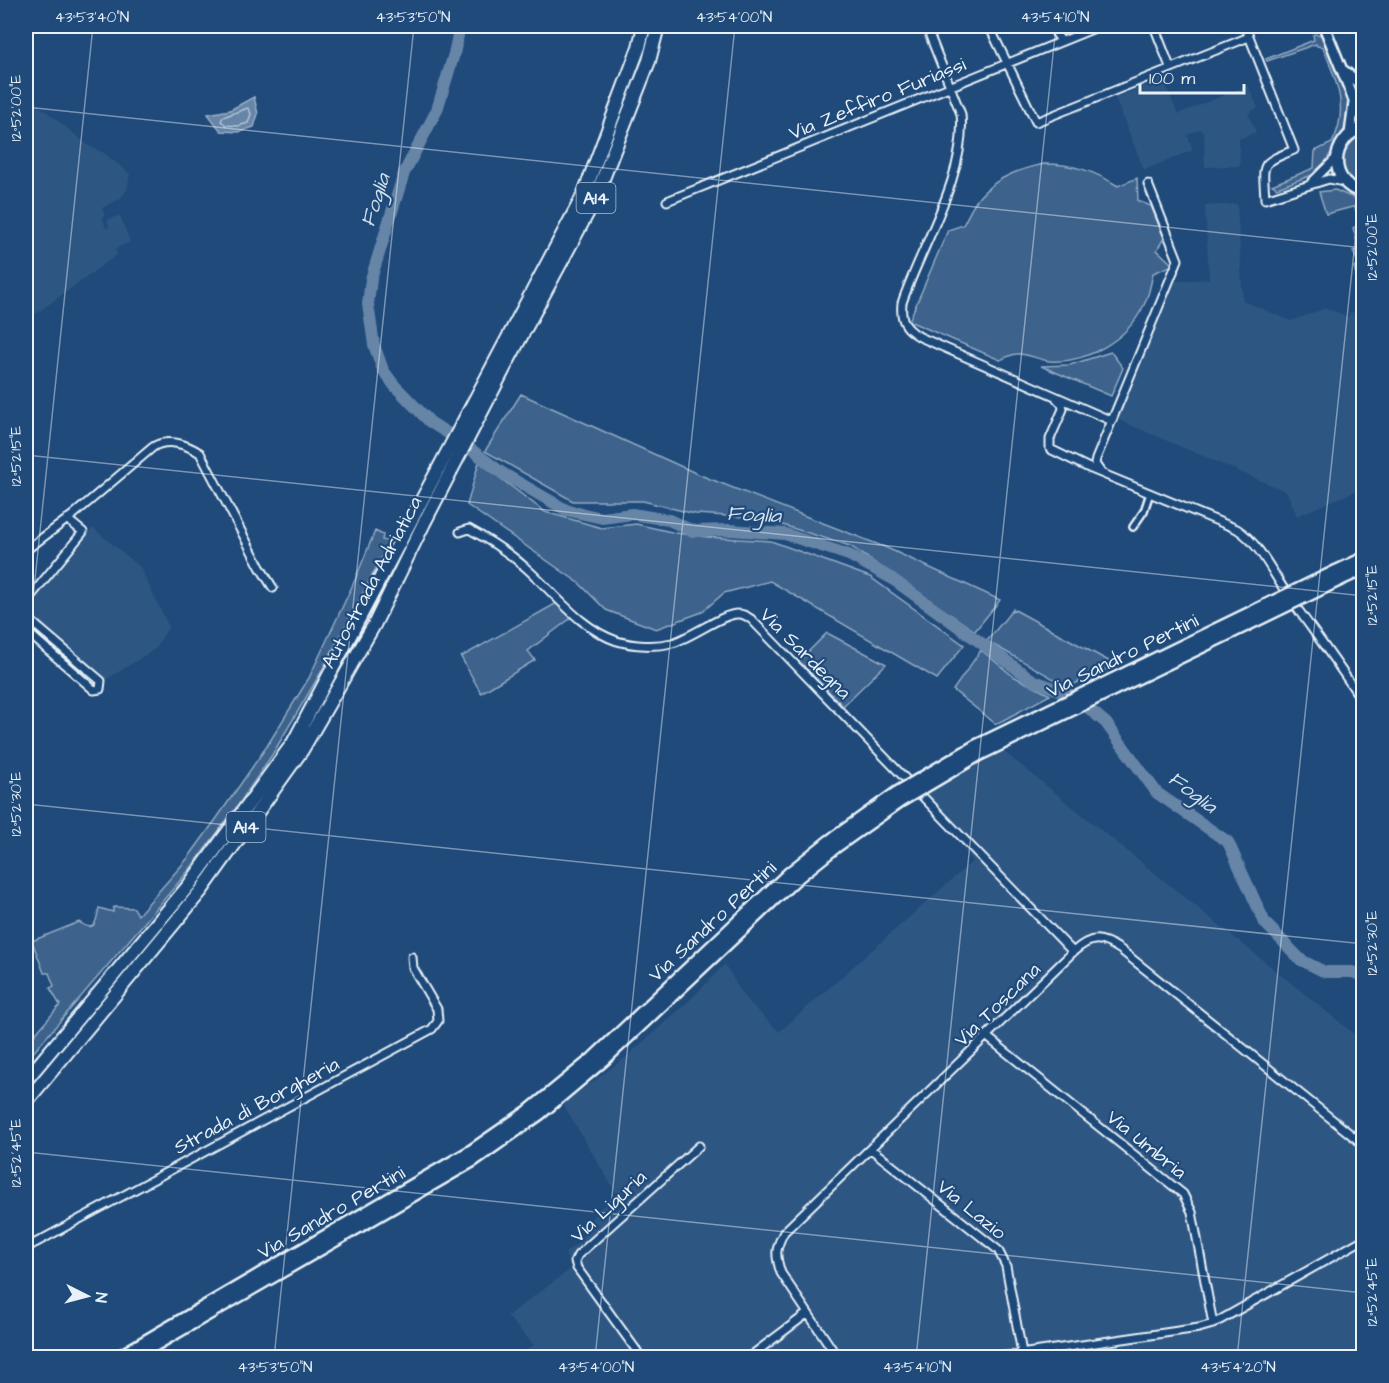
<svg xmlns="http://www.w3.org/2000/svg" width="1389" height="1383" viewBox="0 0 1389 1383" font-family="'Architects Daughter',sans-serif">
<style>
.built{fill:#2e5683}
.green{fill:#3c628c;stroke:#92aac2;stroke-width:1.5}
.water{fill:#6685a7;stroke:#9ab0c7;stroke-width:1.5}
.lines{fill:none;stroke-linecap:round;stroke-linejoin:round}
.shore{stroke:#b4c6d8;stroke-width:1.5}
.river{stroke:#6685a7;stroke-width:12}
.pedestrian-casing{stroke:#e8f1f8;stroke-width:10}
.minor-casing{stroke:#e8f1f8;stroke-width:11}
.tertiary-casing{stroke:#e8f1f8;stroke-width:14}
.secondary-casing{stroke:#e8f1f8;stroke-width:15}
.primary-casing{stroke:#e8f1f8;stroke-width:15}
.motorway-casing{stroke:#e8f1f8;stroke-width:16}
.pedestrian{stroke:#1f4a7a;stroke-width:5}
.minor{stroke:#1f4a7a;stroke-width:7}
.tertiary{stroke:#1f4a7a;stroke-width:9}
.secondary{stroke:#1f4a7a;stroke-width:10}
.primary{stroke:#1f4a7a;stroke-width:10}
.motorway{stroke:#1f4a7a;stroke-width:12}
.primary-bridge-casing{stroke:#e8f1f8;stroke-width:15;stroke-linecap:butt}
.primary-bridge{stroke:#1f4a7a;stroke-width:10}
.ticks{fill:none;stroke:#e8f1f8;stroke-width:1.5;stroke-opacity:0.45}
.labels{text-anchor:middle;stroke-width:4.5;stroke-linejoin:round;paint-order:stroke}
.shield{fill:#1f4a7a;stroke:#acbfd2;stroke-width:1.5}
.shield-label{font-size:18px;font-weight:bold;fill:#e8f1f8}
.street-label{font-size:20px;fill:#e8f1f8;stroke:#1f4a7a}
.water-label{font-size:21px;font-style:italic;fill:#d4e1ec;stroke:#1f4a7a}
.neatline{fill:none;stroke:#e8f1f8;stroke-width:2}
.ticks-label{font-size:15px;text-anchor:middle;fill:#e8f1f8}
</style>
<rect width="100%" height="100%" fill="#1f4a7a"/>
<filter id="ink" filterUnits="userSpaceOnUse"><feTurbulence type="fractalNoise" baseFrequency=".0167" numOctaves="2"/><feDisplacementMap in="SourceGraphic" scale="12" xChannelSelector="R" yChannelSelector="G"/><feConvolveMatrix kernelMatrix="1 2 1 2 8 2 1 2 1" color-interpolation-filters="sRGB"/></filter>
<g filter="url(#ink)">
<path class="built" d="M1163,79l15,35 70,-29 10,23 -10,5 8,19 -17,7 1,27 -35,1 -1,-32 -3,-6 -14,6 6,15 -49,20 -29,-72z
M26,95l63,51 15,7 26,21 -3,16 -7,9 -18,9 3,8 -3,1 4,11 3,-1 -2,-7 13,-5 10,27 -15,7 2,6 -10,7 -81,59z
M1237,204l6,97 48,20 35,-13 22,9 3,-6 7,5 2,35 -4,15 7,20 -2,10 3,6 -1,86 -66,28 -10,-24 -171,-73 58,-138 35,-2 -4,-73z
M93,528l47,39 29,60 -12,18 1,2 -52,33 -80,-68v-3z
M1003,751l360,290v316h-846l-1,-1 18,-11 -27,-29 64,-47 -6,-16 17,-13 3,-14 16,-19 5,-2 5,7 12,-7 -60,-101 62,-46 66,-59 34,-35 17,31 37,37 194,-171 -29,-38 -24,-25z"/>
<path class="green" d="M1315,34l7,1 27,65 2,7 -4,20 -7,9 -15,27 -13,12 -35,13 -5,-3 42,-17 1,-17 17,-8c18,-34 4,-63 -9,-96l-6,-1 -1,-2 -49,17 -1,-2 48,-19 -1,-5z
M1363,132v56c-30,-12 -28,-43 0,-56z
M1044,164c29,0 50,7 74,22l19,-8 1,23 13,5 13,32 -7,12 16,15 -20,8c-2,11 -4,22 -9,32 -16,34 -57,59 -95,56 -10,-1 -22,-8 -32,-7 -5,0 -12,4 -17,6l-91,-39 39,-91 15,-5c5,-9 10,-21 17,-29 17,-19 40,-27 64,-32z
M1335,190l21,9 4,6 -34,9 -7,-22z
M1362,206l1,14 -2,92 2,56 -7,-84 2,-2 -4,-15 5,-2 -6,-14 6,-2 -6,-21 8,-4 -6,-16z
M1111,352l12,16 -12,28 -70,-30 29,-1z
M521,394l179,81 187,73 113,52 -25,31 -125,-85 -90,-28 -65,-4 -52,-13h-70l-88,-50z
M479,462l66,50 57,16 34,-4 40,9 31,4 64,4 99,36 94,68 -27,34 -167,-98 -46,12 -22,19 -46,17 -50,-19 -27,-27 -112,-78z
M375,531l8,4 -1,5 8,2 -70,132 -48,81 -33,49 -49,65 -164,192v-16l34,-40 -10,-17 4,-2 -5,-13h-5l-12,-32 47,-19c17,12 17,-1 20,-14l14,4v-4l2,-1 19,1 4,7 50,-57 29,-40 50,-72 42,-68 46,-98z
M557,603l14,15 -43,33 7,9 -54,33 -20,-36z
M1013,609l103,56 -48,22 -81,-46z
M827,633l59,31 -43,42 -44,-45z
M981,650l32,26 37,19 -54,29 -43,-34z"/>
<path class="water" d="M254,97l4,17 -4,13 -15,5 -18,-1 -13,-17 22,-4z"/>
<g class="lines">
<path class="shore" d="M248,108l3,6 -3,9 -10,3 -12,-1 -5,-4 2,-4z"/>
<path class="river" d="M460,26l-6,28 -17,56 -33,63 -33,106 -3,25 6,41 9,25 11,15 36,37 30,19 42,32 64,37 36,8 30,-4 37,6 24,11 37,-1 55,4 64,21 42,23 143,103 39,14 33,28 51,70 71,49 37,81 36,37 24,12h27l12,4"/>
<g class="pedestrian-casing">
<path id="pedestrian" d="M1133,527l11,-16 6,-18"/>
</g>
<g class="minor-casing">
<path id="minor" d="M926,26l35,88c6,62 -40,132 -59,189 -2,18 4,26 18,34l192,84
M989,26l47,96 213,-85
M1051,26l10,15
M1154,26l16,41
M1245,26l49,124c-35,14 -31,12 -29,49l64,-20 16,3
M1311,183l26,-26
M667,201l433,-175
M1057,399l5,5 1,5 -13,30v10l41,20 146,60c23,15 35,43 50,65 26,37 53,72 77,110
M1100,471l-5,-7 1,-5 82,-199 -30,-76
M460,532l9,-3c20,11 39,23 56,38 30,26 54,61 92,74 17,5 38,6 55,2 19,-5 51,-30 66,-29 5,0 9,2 13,5l322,333
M26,550l47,-35 80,-68c14,-9 33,-3 47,6l60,114 13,21
M26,602l57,-70 -16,-13
M26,617l75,64 -1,8 -6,1 -68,-59
M986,1036l197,158 9,18 21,112
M871,1149l127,101 8,16 16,87
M26,1248l406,-219 6,-8 -1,-12 -24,-41 -1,-11
M642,1358l-65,-90 -2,-7 3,-6 121,-109
M748,1358l60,-45
M838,1358l-57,-85c-6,-18 -6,-24 3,-41l289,-280c19,-17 28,-15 48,-2l243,195
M992,1358l207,-30 14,-4 151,-85"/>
</g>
<g class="tertiary-casing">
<path id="tertiary" d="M1324,26l30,74 10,15
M1344,71l20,16
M1350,134l4,-32"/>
</g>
<g class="secondary-casing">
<path id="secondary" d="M1364,127c-35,11 -37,57 0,66"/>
</g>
<g class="primary-casing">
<path id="primary" d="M1336,571l28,-13
M1340,580l24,-11
M116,1358l353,-206 58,-40 66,-54 196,-185 40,-32 67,-48
M133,1358l340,-197 67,-47 63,-53 193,-182 40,-32 65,-46"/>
</g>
<g class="motorway-casing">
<path id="motorway" d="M26,1080l163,-195 104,-142 290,-547 56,-149 5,-21
M26,1102l175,-211 101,-141 72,-125 50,-102 85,-164 86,-160 54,-138 9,-35"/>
</g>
<use href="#pedestrian" class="pedestrian"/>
<use href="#minor" class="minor"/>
<use href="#tertiary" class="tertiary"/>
<use href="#secondary" class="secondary"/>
<use href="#primary" class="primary"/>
<use href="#motorway" class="motorway"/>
<g class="primary-bridge-casing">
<path id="primary-bridge" d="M896,793l79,-47 361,-175
M901,801l78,-46 361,-175"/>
</g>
<use href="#primary-bridge" class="primary-bridge"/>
</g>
</g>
<path class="ticks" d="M26,107l1338,141M26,455l1338,141M26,665l67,-639M26,804l1338,140M26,1152l1338,141M274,1358l140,-1332M595,1358l140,-1332M916,1358l140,-1332M1237,1358l127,-1201"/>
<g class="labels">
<g class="shield">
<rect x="576.5" y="183" width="39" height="30" rx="4.5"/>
<rect x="226.5" y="812" width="39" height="30" rx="4.5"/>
</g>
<g class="shield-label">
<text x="596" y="204">A14</text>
<text x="246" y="833">A14</text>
</g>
<g class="street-label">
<text transform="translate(877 98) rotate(-22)" y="7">Via Zeffiro Furiassi</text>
<text transform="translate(371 582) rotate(-62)" y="7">Autostrada Adriatica</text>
<text transform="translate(806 653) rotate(45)" y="7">Via Sardegna</text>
<text transform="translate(1122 655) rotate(-26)" y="7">Via Sandro Pertini</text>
<text transform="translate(712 921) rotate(-43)" y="7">Via Sandro Pertini</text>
<text transform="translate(997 1004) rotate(-44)" y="7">Via Toscana</text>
<text transform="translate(256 1105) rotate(-28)" y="7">Strada di Borgheria</text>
<text transform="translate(1147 1144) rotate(39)" y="7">Via Umbria</text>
<text transform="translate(608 1206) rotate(-43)" y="7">Via Liguria</text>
<text transform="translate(972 1209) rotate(39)" y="7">Via Lazio</text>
<text transform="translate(331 1212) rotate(-30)" y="7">Via Sandro Pertini</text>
</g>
<g class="water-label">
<text transform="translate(375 200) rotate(-72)" y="7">Foglia</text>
<text transform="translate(754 514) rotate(3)" y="7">Foglia</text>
<text transform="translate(1193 792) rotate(37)" y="7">Foglia</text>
</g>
</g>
<rect width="1389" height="1383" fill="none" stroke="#1f4a7a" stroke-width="66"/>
<g transform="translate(87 1296) rotate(96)" stroke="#1f4a7a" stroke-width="4.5" paint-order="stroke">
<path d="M0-4.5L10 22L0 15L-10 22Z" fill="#e8f1f8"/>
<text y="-9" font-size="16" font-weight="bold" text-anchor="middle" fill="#e8f1f8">N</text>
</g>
<path d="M1140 84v9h104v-9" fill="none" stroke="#e8f1f8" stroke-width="3"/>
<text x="1149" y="84" font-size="18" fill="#e8f1f8" stroke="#1f4a7a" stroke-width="4.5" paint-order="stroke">100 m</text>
<rect x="33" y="33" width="1323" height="1317" class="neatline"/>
<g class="ticks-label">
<text x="92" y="22">43°53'40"N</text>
<text x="413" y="22">43°53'50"N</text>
<text x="734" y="22">43°54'00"N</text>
<text x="1055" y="22">43°54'10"N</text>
<text transform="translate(16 108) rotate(-90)" y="5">12°52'00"E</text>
<text transform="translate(1372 247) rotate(-90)" y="5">12°52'00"E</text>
<text transform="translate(16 456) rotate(-90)" y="5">12°52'15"E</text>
<text transform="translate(1372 595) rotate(-90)" y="5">12°52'15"E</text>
<text transform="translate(16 804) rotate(-90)" y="5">12°52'30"E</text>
<text transform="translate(1372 943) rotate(-90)" y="5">12°52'30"E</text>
<text transform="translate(16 1153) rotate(-90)" y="5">12°52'45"E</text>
<text transform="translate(1372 1292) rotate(-90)" y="5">12°52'45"E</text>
<text x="275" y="1372">43°53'50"N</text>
<text x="596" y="1372">43°54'00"N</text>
<text x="917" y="1372">43°54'10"N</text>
<text x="1238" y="1372">43°54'20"N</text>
</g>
</svg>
